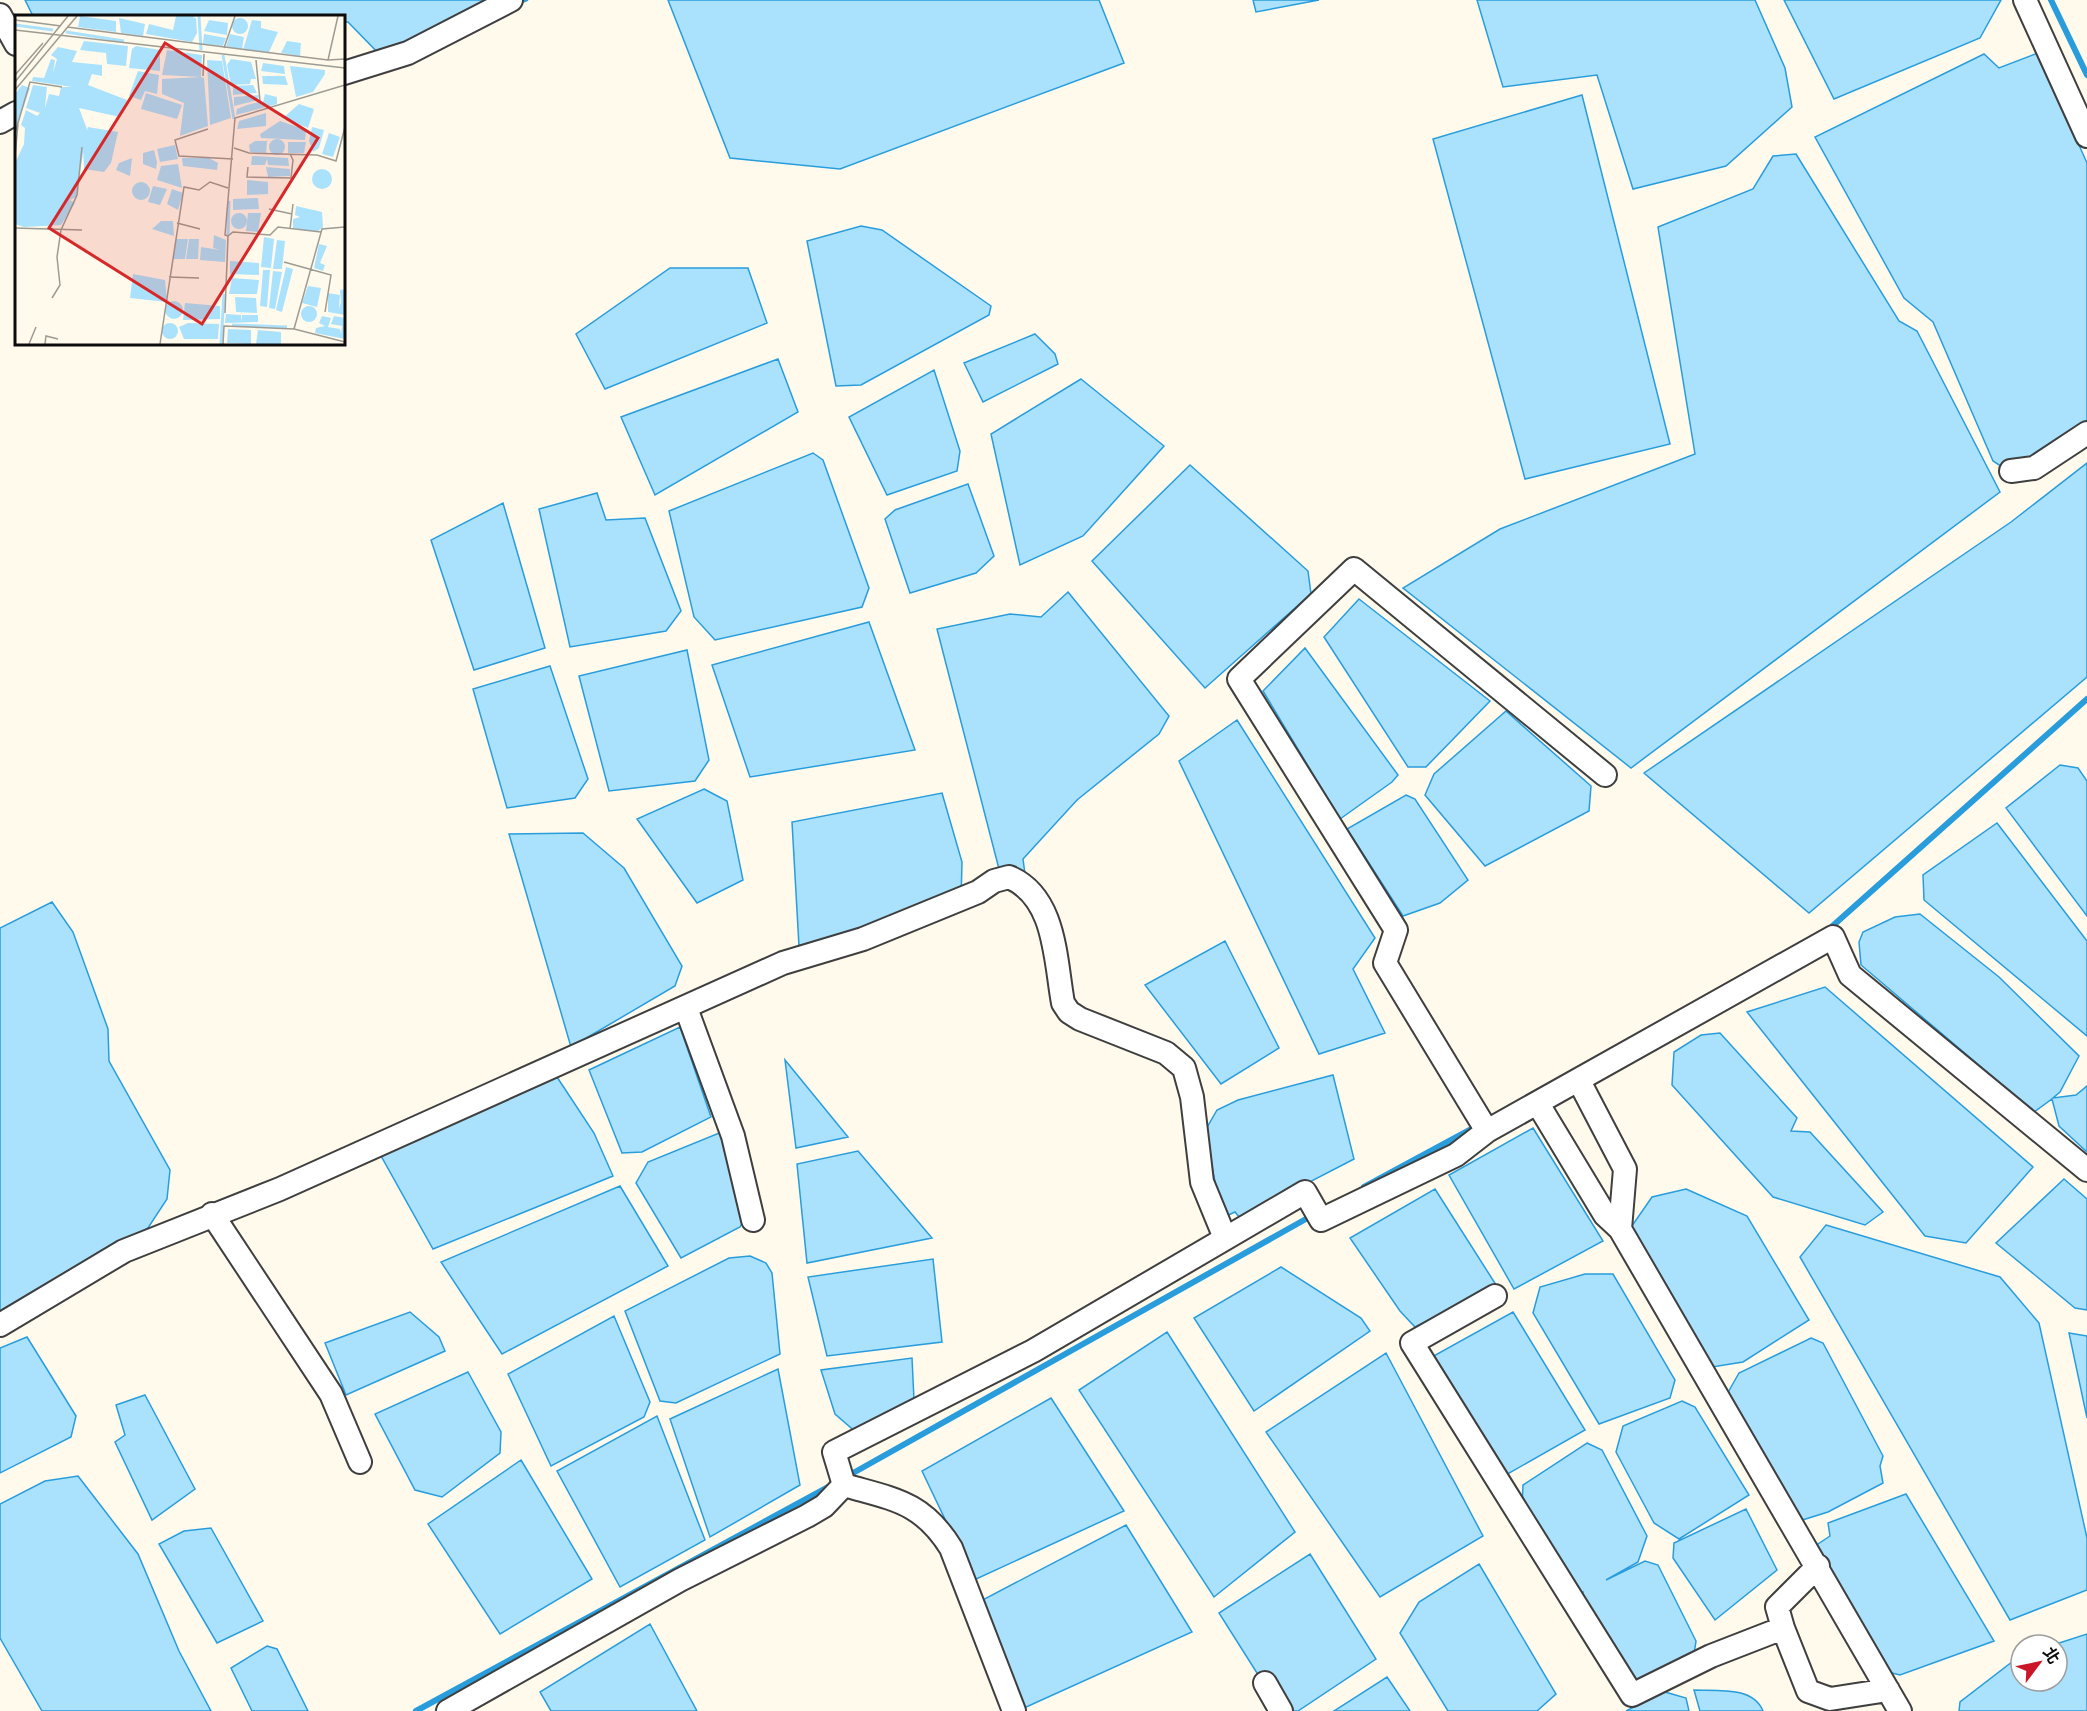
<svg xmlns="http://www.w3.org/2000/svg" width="2087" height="1711" viewBox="0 0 2087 1711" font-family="'Roboto Serif','Noto Sans TC',serif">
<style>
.water{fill:#aae2fd;stroke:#299ddc;stroke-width:1.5}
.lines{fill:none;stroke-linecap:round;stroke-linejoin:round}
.stream{stroke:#299ddc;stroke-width:6}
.minor-casing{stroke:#3f3f3f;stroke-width:26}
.minor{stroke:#fff;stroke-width:22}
.inset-river{fill:none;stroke:#aae2fd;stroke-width:3}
.inset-road{fill:none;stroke:#9e9b92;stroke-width:1.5}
.view{fill:#d62828;fill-opacity:0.15;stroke:#d62828;stroke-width:3}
.inset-edge{fill:none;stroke:#0c0c0c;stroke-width:3}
</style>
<rect width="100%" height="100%" fill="#fffaec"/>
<path class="water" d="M25,0h503l-141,62 -39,-40h-4v-6h-311z
M668,0h431l25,63 -284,106 -110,-11z
M1253,0h66l-63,12z
M1477,0h278l30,68 7,39 -66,59 -93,23 -36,-114 -94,12z
M1784,0h217l-21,38 -146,61z
M2038,53l49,110v259l-71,54 -23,-15 -60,-139 -29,-24 -89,-161 169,-83 15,14z
M1582,95l88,349 -145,35 -92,-340z
M1796,154l103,167 18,10 83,161 -369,276 -228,-180 97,-59 195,-75 -37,-227 95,-38 20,-33z
M861,226l21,4 109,76 -2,9 -128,70 -25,1 -29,-145z
M670,268h78l19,55 -162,66 -29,-55z
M1035,334l20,20 3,10 -75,38 -19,-39z
M778,359l20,53 -143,83 -34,-78z
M934,370l26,81 -3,20 -70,24 -38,-78z
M1081,379l83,67 -81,90 -63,29 -29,-131z
M813,453l10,7 46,128 -7,19 -147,33 -21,-23 -25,-106z
M2087,463v214l-278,236 -165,-140 367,-251z
M1190,465l118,106 3,23 -106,94 -113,-127z
M968,484l26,72 -18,17 -66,20 -25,-74 10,-9z
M597,493l9,27 39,-2 36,93 -15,20 -96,16 -31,-138z
M503,503l42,145 -71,22 -43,-130z
M1068,592l101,124 -10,18 -82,66 -54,59 2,15 -26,-5 -62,-240 73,-15 31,3z
M1359,599l131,102 -64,66h-18l-84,-130z
M869,622l46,128 -165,27 -38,-112z
M1305,648l93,127 -6,7 -52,37 -77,-128z
M687,650l22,110 -14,21 -86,10 -30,-115z
M550,666l38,113 -13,19 -68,10 -34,-119z
M1506,711l85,75 -2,25 -104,55 -60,-71 9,-21z
M1237,720l138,218 -22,31 32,64 -66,21 -140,-293z
M2060,765l18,3 9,13v135l-81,-108z
M704,789l23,12 16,79 -46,23 -60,-84z
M942,793l20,69 -1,38 -162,46 -7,-124z
M1406,795l9,4 53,81 -28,23 -37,13 -56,-87z
M1997,823l90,118v95l-163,-136 -1,-25z
M583,833l41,35 58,98 -7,20 -104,61 -62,-213z
M52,902l21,30 35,97 1,32 61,109 -3,29 -19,29 -148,94v-394z
M1920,914l79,63 80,79 -19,36 -7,6 23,-3 11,-9v66l-28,-26 -7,-27 -18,13 -173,-147 -2,-23 4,-10 32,-15z
M1225,941l54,107 -58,36 -76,-99z
M1825,987l208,180 -67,76 -41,-7 -178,-224z
M680,1027l31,90 -69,35 -20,1 -33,-83z
M1720,1033l77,85 -6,13 19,1 73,80 -18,13 -92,-28 -101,-112 2,-33 27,-17z
M785,1060l63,77 -52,11z
M1333,1075l21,84 -114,59 -5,-6 -13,6 -17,-87 12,-21 21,-10z
M557,1077l37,56 19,43 -180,73 -53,-95z
M1533,1128l70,113 -89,48 -65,-114z
M729,1129l23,75 -12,23 -59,31 -45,-75 12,-21z
M858,1151l74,87 -125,25 -10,-99z
M2064,1179l23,20v111l-12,-2 -79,-65z
M620,1186l48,80 -166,88 -61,-92z
M1435,1189l63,99 -83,39 -15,-16 -50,-73z
M1686,1189l61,27 62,104 -66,42 -37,6 -79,-135 25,-36z
M1826,1225l174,52 39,46 48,215v52l-77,30 -210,-363z
M750,1256l16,7 6,10 8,81 -104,49 -16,-2 -35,-90 104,-53z
M933,1259l9,83 -115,14 -19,-79z
M1281,1267l80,51 9,13 -116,80 -60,-93z
M1585,1274h28l62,106 -5,18 -71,26 -66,-111 7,-26z
M410,1312l29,25 6,14 -99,44 -21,-52z
M1513,1312l72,118 -81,46 -74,-118z
M614,1316l36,86 -6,15 -93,49 -43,-92z
M1167,1332l128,200 -81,65 -135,-207z
M2069,1333l18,3v82z
M27,1337l49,79 -5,21 -71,36v-125z
M1811,1338l12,5 60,113 -3,10 3,17 -55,29 -29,9 -73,-125 13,-23z
M1386,1353l97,183 -103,61 -114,-165z
M912,1358l2,42 -57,33 -22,-19 -14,-44z
M778,1369l22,116 -90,52 -40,-118z
M468,1372l33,60 -1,21 -58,44 -27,-7 -40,-76z
M145,1395l50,94 -43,31 -37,-78 10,-7 -9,-30z
M1051,1398l73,113 -150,69 -52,-109z
M1682,1401l13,6 54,88 -70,44 -25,-16 -38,-71 7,-26z
M657,1416l48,124 -85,47 -63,-116z
M1587,1443l15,7 45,86 -9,26 -32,18 39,-19 13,4 38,76 -2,13 -55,29 -22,-15 -35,-62 1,-14 -4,1 -57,-85 1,-23z
M521,1460l71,119 -92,55 -72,-110z
M78,1476l60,78 41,97 32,60h-169l-42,-73v-134l45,-23z
M1906,1494l88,147 -94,34 -16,-4 -69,-125 15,-10 -2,-13z
M1746,1509l31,61 -62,50 -42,-62 1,-15z
M1126,1525l66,107 -168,76 -51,-103z
M211,1528l52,93 -46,22 -58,-99 25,-13z
M1310,1554l66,105 -78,52h-17l-62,-98z
M1479,1564l77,130 -19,17h-89l-48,-78 19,-31z
M650,1624l47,87h-146l-11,-19z
M2087,1634v77h-128l1,-9 61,-47v26h36v-36h-4z
M267,1646l10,3 31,62h-56l-21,-43z
M1387,1677l23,34h-76z
M1694,1690c23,1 59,-4 69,21h-63z
M1665,1692l21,6 3,13h-63z"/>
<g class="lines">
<path class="stream" d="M2051,0l36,75
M1828,930l259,-231
M1364,1187l113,-61
M846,1477l467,-262
M416,1711l416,-226"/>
<g class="minor-casing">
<path id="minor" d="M2025,0l62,136
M0,15l16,29
M344,73l64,-20 103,-53
M0,122l16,-9
M2011,471l23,-3 53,-35
M686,1008l47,128 20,84
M1579,1081l46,88 -5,60 280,482
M1538,1104l67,111 15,14
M1487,1131l-102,-168 11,-33 -157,-251 115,-110 251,206
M212,1214l119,180 29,68
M1495,1296l-83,47 220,352 79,-39 72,-28 -6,-21 41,-41
M0,1325l124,-74 156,-62 503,-226 80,-24 115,-47 16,-11 15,-4c47,20 46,82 54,126l6,9 11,7 86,34 18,15 8,29 10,85 23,56
M844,1485l-10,-33 199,-101 272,-159 16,28 135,-65 31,-24 346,-194 17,38 237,195
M1783,1628l25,63 22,8 58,-9
M1265,1683l16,28
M448,1711l232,-131 127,-64 17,-10 20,-21c48,14 78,16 107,63l63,163"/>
</g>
<use href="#minor" class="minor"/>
</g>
<g transform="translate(15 15)">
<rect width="330" height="330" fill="#fffaec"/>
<path d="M65,1l36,5v11l-38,-5zM161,1h20l-3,2h3l1,15 -5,9 -46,-8 3,-10 24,6zM217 11a8 8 0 1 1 16 0a8 8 0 1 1-16 0ZM104,3l26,6 -2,12 -22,-3zM194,5l19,3 -1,12 -23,-4zM237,5l9,1v7l17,4 -9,20 -26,-2zM189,19l22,4 -3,8 -20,-2zM215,19l14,3 -2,12 -16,-2zM69,26l44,5 -2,20 -19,-2 -1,-11 -26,-3zM272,26l14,2 -1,13 -19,-3zM121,31l24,4v21l-31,-3 3,-19zM43,32l19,4 -5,11 30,3v11l-10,-2 -4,11 39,15 -7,17 -41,-9 8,21 -11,68 -6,3 5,3 -14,22 -37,2 -9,-3v-61l9,-19 1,-16 -4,-3 5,-15 11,6 3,-3 -14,-5 7,-23 14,2 -2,21 4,-14 10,2 2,-9h11l-40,-6 1,-4 11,1 7,-19 4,1 -2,13 4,-14 -6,-4zM152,35l35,5 -1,22 3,1 4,48 -28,10 4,-33 -22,-9v-15l39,-2 -39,-2zM216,44l20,3 5,17h-5l-1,5 -19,1 -4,-20zM192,45l15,1 9,57 -21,7zM248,48l21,3 1,8 -24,-3zM275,51l35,4v4l-12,18 -17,5zM123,56l21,4 -2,19 -12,-3 -4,9 -12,-4zM247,61h23l3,9 -25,-1zM7,70l8,3 -15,44v-38zM238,70l4,8 -24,2v-9zM131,78l36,12 -5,14 -36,-10zM250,79l12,3v7l-41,11 1,-6 10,-4 12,-3 3,4zM244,80l-1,5 -24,6v-9zM284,89l15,5 -6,19 -25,-10zM251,98v13l-29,3 2,-8zM265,106l26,9 -1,10 -44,-2 -1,-4zM73,112l30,5 -7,31 -7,9 -20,-3 -1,-25zM297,112l12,3 -5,18 -6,4 -4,-11zM314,118l11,4 -7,20 -11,-3zM254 132a8 8 0 1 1 16 0a8 8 0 1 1-16 0ZM240,126h12l-1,12 -16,-1 -1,-7zM273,127h18l-2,11h-16zM160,130l3,14 -18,3 -3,-13zM139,135l3,12 -1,7 -13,-5v-11zM237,141l36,2 1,8 -21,-1 -1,-6 -2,6h-14zM117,143l-2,18 -14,-6 3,-7zM167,143h27l9,5 -1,7 -34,-4zM163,149l4,24 -25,-8 4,-14zM251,152l24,2v7l-22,1zM297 164a10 10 0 1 1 20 0a10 10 0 1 1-20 0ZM232,165l21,2v12l-21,1zM117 176a9 9 0 1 1 18 0a9 9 0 1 1-18 0ZM138,171l14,3 -7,16 -12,-3zM157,174l11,4 -5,17 -11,-6zM243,183l1,11 -26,1v-11zM281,191l26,6 1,15 -6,5 -24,-4v-9l7,-2 -5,-2zM216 206a8 8 0 1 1 16 0a8 8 0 1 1-16 0ZM233,198h13l-3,19 -12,-1zM146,206h12l1,15 -22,-7zM199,220l12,5 -1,22 -25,-2 1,-13 19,3 -7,-2zM249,222l10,2 -3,29 -10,-1zM161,224h12l-3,20h-12zM174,224h10l-1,20h-12zM262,225l8,1 -3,28h-9zM304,229l8,2 -7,17 5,2 -2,6 -9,-3zM215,246l29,2v12l-29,-1zM271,252l7,2 -11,43 -6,-2zM248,255h7l-3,37 -7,-1zM258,256l9,1 -7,37 -6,-1zM118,259l32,6 2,22 -37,-4zM217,263l27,2 -2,14h-28zM293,271l13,2 -4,19 -15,-4zM330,274v26l-17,-3v-19l12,2 -1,14 2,-7 -1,-12zM220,282l21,1 1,15 -21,-1zM150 295a9 9 0 1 1 18 0a9 9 0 1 1-18 0ZM170,288l35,3v13l-37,1zM286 299a8 8 0 1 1 16 0a8 8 0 1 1-16 0ZM211,299l15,1 1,7v-7h16v7l-33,1zM307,301l9,2 -3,9 12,2 1,5 1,-8 -11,-2 3,-8 11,2v21l-30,-6 1,-5 9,-2 -6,-3zM173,308l31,1 -1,15h-34l-5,-12zM147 316a8 8 0 1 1 16 0a8 8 0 1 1-16 0ZM213,314l23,1v14l-24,-1zM243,315l23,2v12h-25z" fill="#aae2fd"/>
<path class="inset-river" d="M184,1l2,34M0,10l38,5M51,17l58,9M208,40l11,64M213,220l1,-34M217,310l55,2M206,329l3,-50"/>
<path class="inset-road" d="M0,5l46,6M52,12l261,33 17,-1M0,15l330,38M209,33l11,-32M241,45l4,41M313,45l10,-44M0,60l28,-32M188,61l1,-22M0,67l53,-66M0,75l62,-74M193,114l-33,11 4,16 54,3M0,118l15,-51 32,5M219,133l15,5 68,2 19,6 9,-34M0,141l3,-32M233,152l-1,10 44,1 2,-18 -3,-6M254,194l23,5M162,208l23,6M330,212l-23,2 -28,100 51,13M0,213l67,2M275,214l3,-25M213,221l-3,-1 10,-117 110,-33M269,247l47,13 -6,37M154,262l30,1M37,283l8,-13 -3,-28 4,-27 16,-35 5,-48M210,298l3,-77 5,-4 37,3 8,-8 43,5M14,329l7,-17M30,329l1,-8 12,3M145,329l24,-157 15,3 11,-8 18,6M208,329l1,-18 70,3"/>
<path class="view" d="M150,28l153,95 -116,186 -153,-96z"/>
<rect width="330" height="330" class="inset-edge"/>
</g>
<g transform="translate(2039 1663) rotate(58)"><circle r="28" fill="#ffffff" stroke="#9e9e9e" stroke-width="1.5"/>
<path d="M0-4.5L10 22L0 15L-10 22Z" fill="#cb1627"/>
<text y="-9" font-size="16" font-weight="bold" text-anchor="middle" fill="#0c0c0c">北</text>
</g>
</svg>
